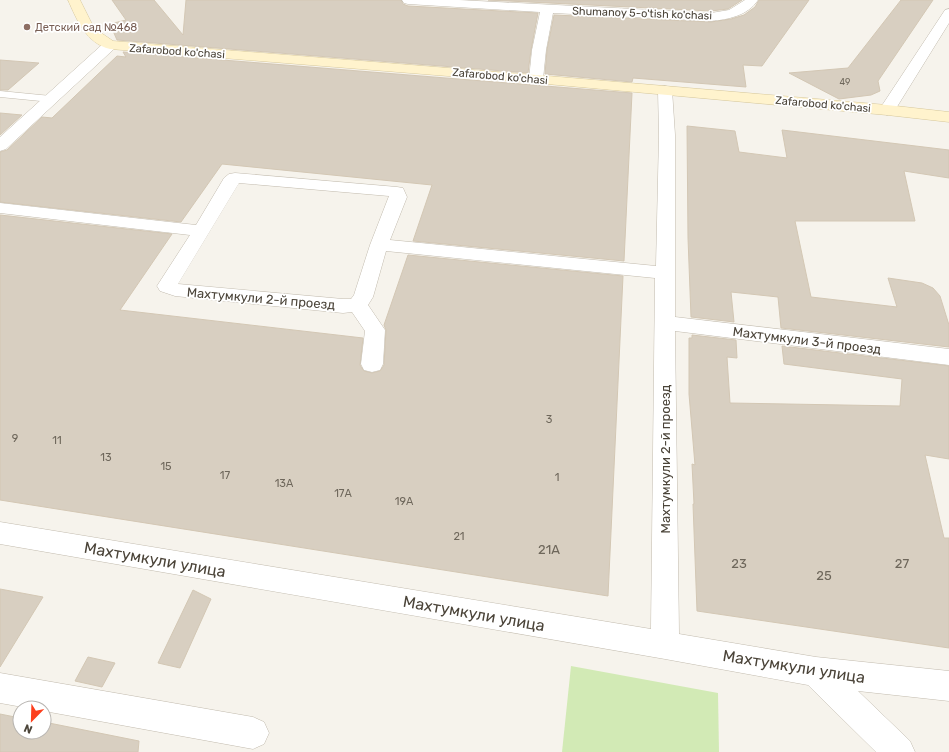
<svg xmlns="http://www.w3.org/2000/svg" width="949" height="752" viewBox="0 0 949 752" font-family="Rubik,sans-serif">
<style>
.green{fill:#d2eab5}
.building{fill:#d8cfc1;stroke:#d3c7b4}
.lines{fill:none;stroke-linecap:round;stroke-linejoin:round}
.lane-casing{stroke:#c2bbae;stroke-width:1}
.street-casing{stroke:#c2bbae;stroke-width:1}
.secondary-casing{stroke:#d6c79b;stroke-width:1}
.lane{fill:#fff;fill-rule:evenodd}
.street{fill:#fff;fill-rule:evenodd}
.secondary{fill:#fff3cd;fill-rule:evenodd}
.education-dot{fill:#8d6e63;stroke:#fff;stroke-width:1.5}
.labels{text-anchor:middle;stroke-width:3.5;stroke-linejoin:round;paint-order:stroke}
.far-number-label{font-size:9px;fill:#6e675b}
.far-street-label{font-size:11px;fill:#4b4439;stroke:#fff}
.far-education-label{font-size:11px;fill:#785e54;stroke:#fff;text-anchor:start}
.number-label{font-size:11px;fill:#6e675b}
.street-label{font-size:13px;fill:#4b4439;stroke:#fff}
.near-number-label{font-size:13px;fill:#6e675b}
.near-street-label{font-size:16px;fill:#4b4439;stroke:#fff}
</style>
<rect width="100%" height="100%" fill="#f6f3ec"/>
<path class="green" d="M571,666l147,27 1,59h-157z"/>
<path class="building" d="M112,0h42l29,35 3,-35h215l2,4 5,2 130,7 -7,37 -3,23 -411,-33 -7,-16 16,-4z
M488,0h254l-14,9 -17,2z
M759,0h50l-47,66 -19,-1 3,22 -113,-9 -1,4 -87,-8 2,-24 7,-35 157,7 20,-3 13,-4 11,-8z
M901,0h32l-55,81 2,10 -9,4 -32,4 -50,-26 59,-5z
M123,52l509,41 -8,168 -211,-20 19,-56 -210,-21 -41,58 -181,-20v-50l7,-2 35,-33 10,1 65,-62 9,1z
M0,60l39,3 -31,27h-8z
M0,113l22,2 -22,20z
M687,126l48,5 4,21 48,6 -5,-28 167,20v28l-45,-7 11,50h-120l16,76 86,10 -9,-29 34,5 11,5 7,8 9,29v22l-168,-19 -3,-31 -47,-5 3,30 -43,-5 -3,-79z
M0,215l172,19 -52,76 243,28 -3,27 4,6 8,2 8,-2 4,-6 2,-35 -2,-5 24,-70 215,21 -15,320 -608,-96z
M692,335l44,5 1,18 -10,-1 3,46 170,3 2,-27 -118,-15 -2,-18 167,20v93l-24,-4 19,83h5v110l-252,-37 -4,-107h1l-2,-40 3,1 -6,-71v-56h3z
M0,589l43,8 -43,70z
M193,590l18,9 -31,69 -22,-5z
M88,657l27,6 -13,24 -27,-6z
M0,714l20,4v14h24v-10l95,19 -1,11h-138z"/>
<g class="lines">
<g class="lane-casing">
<path id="lane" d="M0,91l51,5 4,1 2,2 -2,2 -4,1 -51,-5z"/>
</g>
<g class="street-casing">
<path id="street" d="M402,0h57l252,13 18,-3 16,-10h13c-11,16 -29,19 -47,21l-158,-8 -7,37 -3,29 -2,3 -5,1 -5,-1 -2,-3 3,-29 8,-38 -132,-8 -4,-1z
M949,9v14l-54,87 -3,3 -5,2 -5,-2 -3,-3 64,-97 2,-3z
M110,41l5,1 2,3 -2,3 -109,101 -6,2v-14l105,-95z
M665,86l5,1 2,3 3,45v182l274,32v16l-274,-34 4,303 137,23 133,14v30l-91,-10 52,50 5,11h-39l-68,-67 -143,-26 -665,-115v-22l651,107 4,-351 -269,-27 -13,46 -5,8 17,25 -2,34 -3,6 -8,2 -8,-2 -3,-6 4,-33 -13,-19 -9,1 -168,-17 -15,-5 -3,-5 33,-51 -190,-22v-10l196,22 28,-47 5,-4 6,-1 162,14 6,1 4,9 -17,43 266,26 3,-131 -1,-45 2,-3zM239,183l150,13 -19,49 -16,50 -3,4h-8l-165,-15z
M0,673l253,44 11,5 5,11 -5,11 -11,5 -209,-38v-3h-16l-28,-5z"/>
</g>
<g class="secondary-casing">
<path id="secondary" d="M68,0h12l14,28 19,13 423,34 351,30 62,7v10l-62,-7 -351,-32 -426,-34c-24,-6 -33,-29 -42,-49z"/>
</g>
<use href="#lane" class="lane"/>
<use href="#street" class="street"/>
<use href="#secondary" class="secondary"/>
</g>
<circle class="education-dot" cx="27" cy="27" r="4"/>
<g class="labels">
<g class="far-number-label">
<text x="845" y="85">49</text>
</g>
<g class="far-street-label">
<text transform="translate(642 13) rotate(2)" y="4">Shumanoy 5-o'tish ko'chasi</text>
<text transform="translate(177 51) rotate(4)" y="4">Zafarobod ko'chasi</text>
<text transform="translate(500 76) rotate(5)" y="4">Zafarobod ko'chasi</text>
<text transform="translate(823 104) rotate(5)" y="4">Zafarobod ko'chasi</text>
</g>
<g class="far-education-label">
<text x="35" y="31">Детский сад №468</text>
</g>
<g class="number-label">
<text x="549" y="423">3</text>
<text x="15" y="442">9</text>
<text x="57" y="444">11</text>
<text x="106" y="461">13</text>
<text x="166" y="470">15</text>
<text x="225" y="479">17</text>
<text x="557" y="481">1</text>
<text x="284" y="487">13А</text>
<text x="343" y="497">17А</text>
<text x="404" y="505">19А</text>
<text x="459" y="540">21</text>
</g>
<g class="street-label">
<text transform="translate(261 298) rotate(5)" y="5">Махтумкули 2-й проезд</text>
<text transform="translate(807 340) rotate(7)" y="5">Махтумкули 3-й проезд</text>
<text transform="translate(665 459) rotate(-90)" y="5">Махтумкули 2-й проезд</text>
</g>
<g class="near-number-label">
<text x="549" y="554">21А</text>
<text x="739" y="568">23</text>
<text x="902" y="568">27</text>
<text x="824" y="580">25</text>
</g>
<g class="near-street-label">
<text transform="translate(155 559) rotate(10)" y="6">Махтумкули улица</text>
<text transform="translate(474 613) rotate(10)" y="6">Махтумкули улица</text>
<text transform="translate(794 666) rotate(9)" y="6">Махтумкули улица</text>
</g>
</g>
<g transform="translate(32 720) rotate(203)"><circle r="19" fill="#ffffff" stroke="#b7b4b0"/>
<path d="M0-3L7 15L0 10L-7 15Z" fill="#fc3f1d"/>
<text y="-6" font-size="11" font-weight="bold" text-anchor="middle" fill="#4b4439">N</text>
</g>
</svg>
